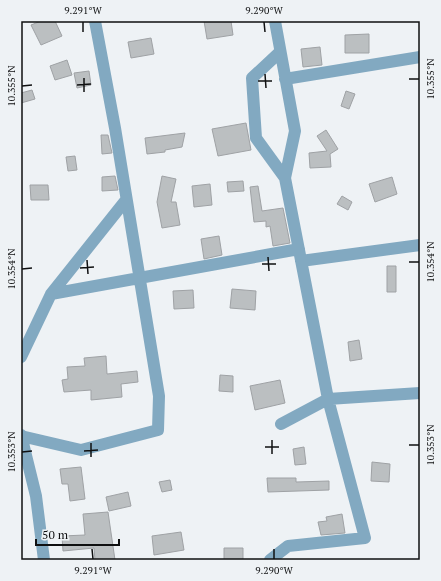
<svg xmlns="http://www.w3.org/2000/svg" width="441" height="581" viewBox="0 0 441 581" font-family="'PT Serif',serif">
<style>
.building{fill:#bbbfc1;stroke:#9fa2a5}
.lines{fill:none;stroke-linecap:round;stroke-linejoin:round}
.minor{stroke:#82a9c1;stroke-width:12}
.ticks{fill:none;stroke:#0f1011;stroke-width:1.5}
.neatline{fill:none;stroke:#0f1011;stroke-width:1.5}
.ticks-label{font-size:10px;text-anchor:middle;fill:#0f1011}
</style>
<rect width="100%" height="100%" fill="#eef2f5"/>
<path class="building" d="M41,21h14l7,15 -21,9 -10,-20z
M204,21h27l2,14 -26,4z
M369,34v19h-24v-18z
M151,38l3,16 -23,4 -3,-16z
M320,47l2,18 -19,2 -2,-18z
M67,60l5,15 -17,5 -5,-14z
M89,71l2,14 -14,3 -3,-15z
M32,90l3,9 -14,4v-10z
M346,91l9,3 -6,15 -8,-3z
M246,123l5,27 -33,6 -6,-27z
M326,130l12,19 -8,5 1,13 -21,1 -1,-15 18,-2 -10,-15z
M185,133l-3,14 -17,3v2l-18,2 -2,-16z
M101,135h7l4,18 -10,1z
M75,156l2,14 -9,1 -2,-14z
M115,176l3,14 -16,1v-14z
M162,176l14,3 -5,23h5l4,23 -18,3 -5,-26z
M392,177l5,17 -22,8 -6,-18z
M243,181l1,10 -16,1 -1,-10z
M210,184l2,21 -18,2 -2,-21z
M30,185h18l1,15h-18z
M258,186l4,25 21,-3 7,35 -17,3 -3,-20 -4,1v-6l-12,1 -4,-35z
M342,196l10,6 -4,8 -11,-6z
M219,236l3,19 -18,4 -3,-20z
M387,266h9v26h-9z
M232,289l24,2 -1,19 -25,-2z
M193,290l1,18 -20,1 -1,-18z
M359,340l3,19 -12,2 -2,-19z
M106,356l1,18 30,-3 1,11 -17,2 1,13 -31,3v-10l-27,2 -2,-12 6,-1 -1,-12 18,-1 -1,-8z
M220,375l13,1v16l-14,-1z
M280,380l5,23 -30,7 -5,-24z
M304,447l2,17 -11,1 -2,-16z
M372,462l18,2 -1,18 -18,-1z
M81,467l4,32 -15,2 -2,-17h-6l-2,-15z
M267,478h29v4l33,-1v9l-61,2z
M170,480l2,10 -10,2 -3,-10z
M128,492l3,14 -22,5 -3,-14z
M108,512l7,48h-20l-1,-12 -31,3 -1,-15 23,-1 -2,-21z
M342,514l3,19 -24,2 -3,-13 9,-1 -1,-4z
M181,532l3,18 -30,5 -2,-19z
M224,548h19v12h-19z"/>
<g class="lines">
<path class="minor" d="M280,52l-28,26 4,60 29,40
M285,79l135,-22
M301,261l119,-16
M51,294l248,-45
M21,357l30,-63 75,-94
M281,424l47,-25 92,-6
M21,435l15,61 8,64
M21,436l60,14 77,-20 1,-34 -44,-268 -20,-107
M270,560l18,-14 77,-8 -37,-139 -43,-221 10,-47 -20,-110"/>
</g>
<path class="ticks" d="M83,22v10M264,22l1,10M265,74l1,14M84,78v14M409,79h10M258,81h14M77,85l14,-1M22,86l10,-1M268,257l1,14M87,260l1,14M409,262h10M262,264h14M80,268l14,-1M22,269l10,-1M272,440v14M91,443v14M409,445h10M265,447h14M84,451l14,-1M22,452l10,-1M92,549l1,10M274,549v10"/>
<rect width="441" height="581" fill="none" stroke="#eef2f5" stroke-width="44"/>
<path d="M36 539v6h83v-6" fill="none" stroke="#0f1011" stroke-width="2"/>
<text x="42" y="539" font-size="12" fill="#0f1011" stroke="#eef2f5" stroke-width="3" paint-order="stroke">50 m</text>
<rect x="22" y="22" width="397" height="537" class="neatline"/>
<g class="ticks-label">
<text x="83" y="14">9.291°W</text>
<text x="264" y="14">9.290°W</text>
<text transform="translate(430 79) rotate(-90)" y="4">10.355°N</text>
<text transform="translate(11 86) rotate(-90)" y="4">10.355°N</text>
<text transform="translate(430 262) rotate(-90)" y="4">10.354°N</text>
<text transform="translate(11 269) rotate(-90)" y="4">10.354°N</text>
<text transform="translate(430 445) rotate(-90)" y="4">10.353°N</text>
<text transform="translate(11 452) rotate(-90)" y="4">10.353°N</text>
<text x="93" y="574">9.291°W</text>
<text x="274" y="574">9.290°W</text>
</g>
</svg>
